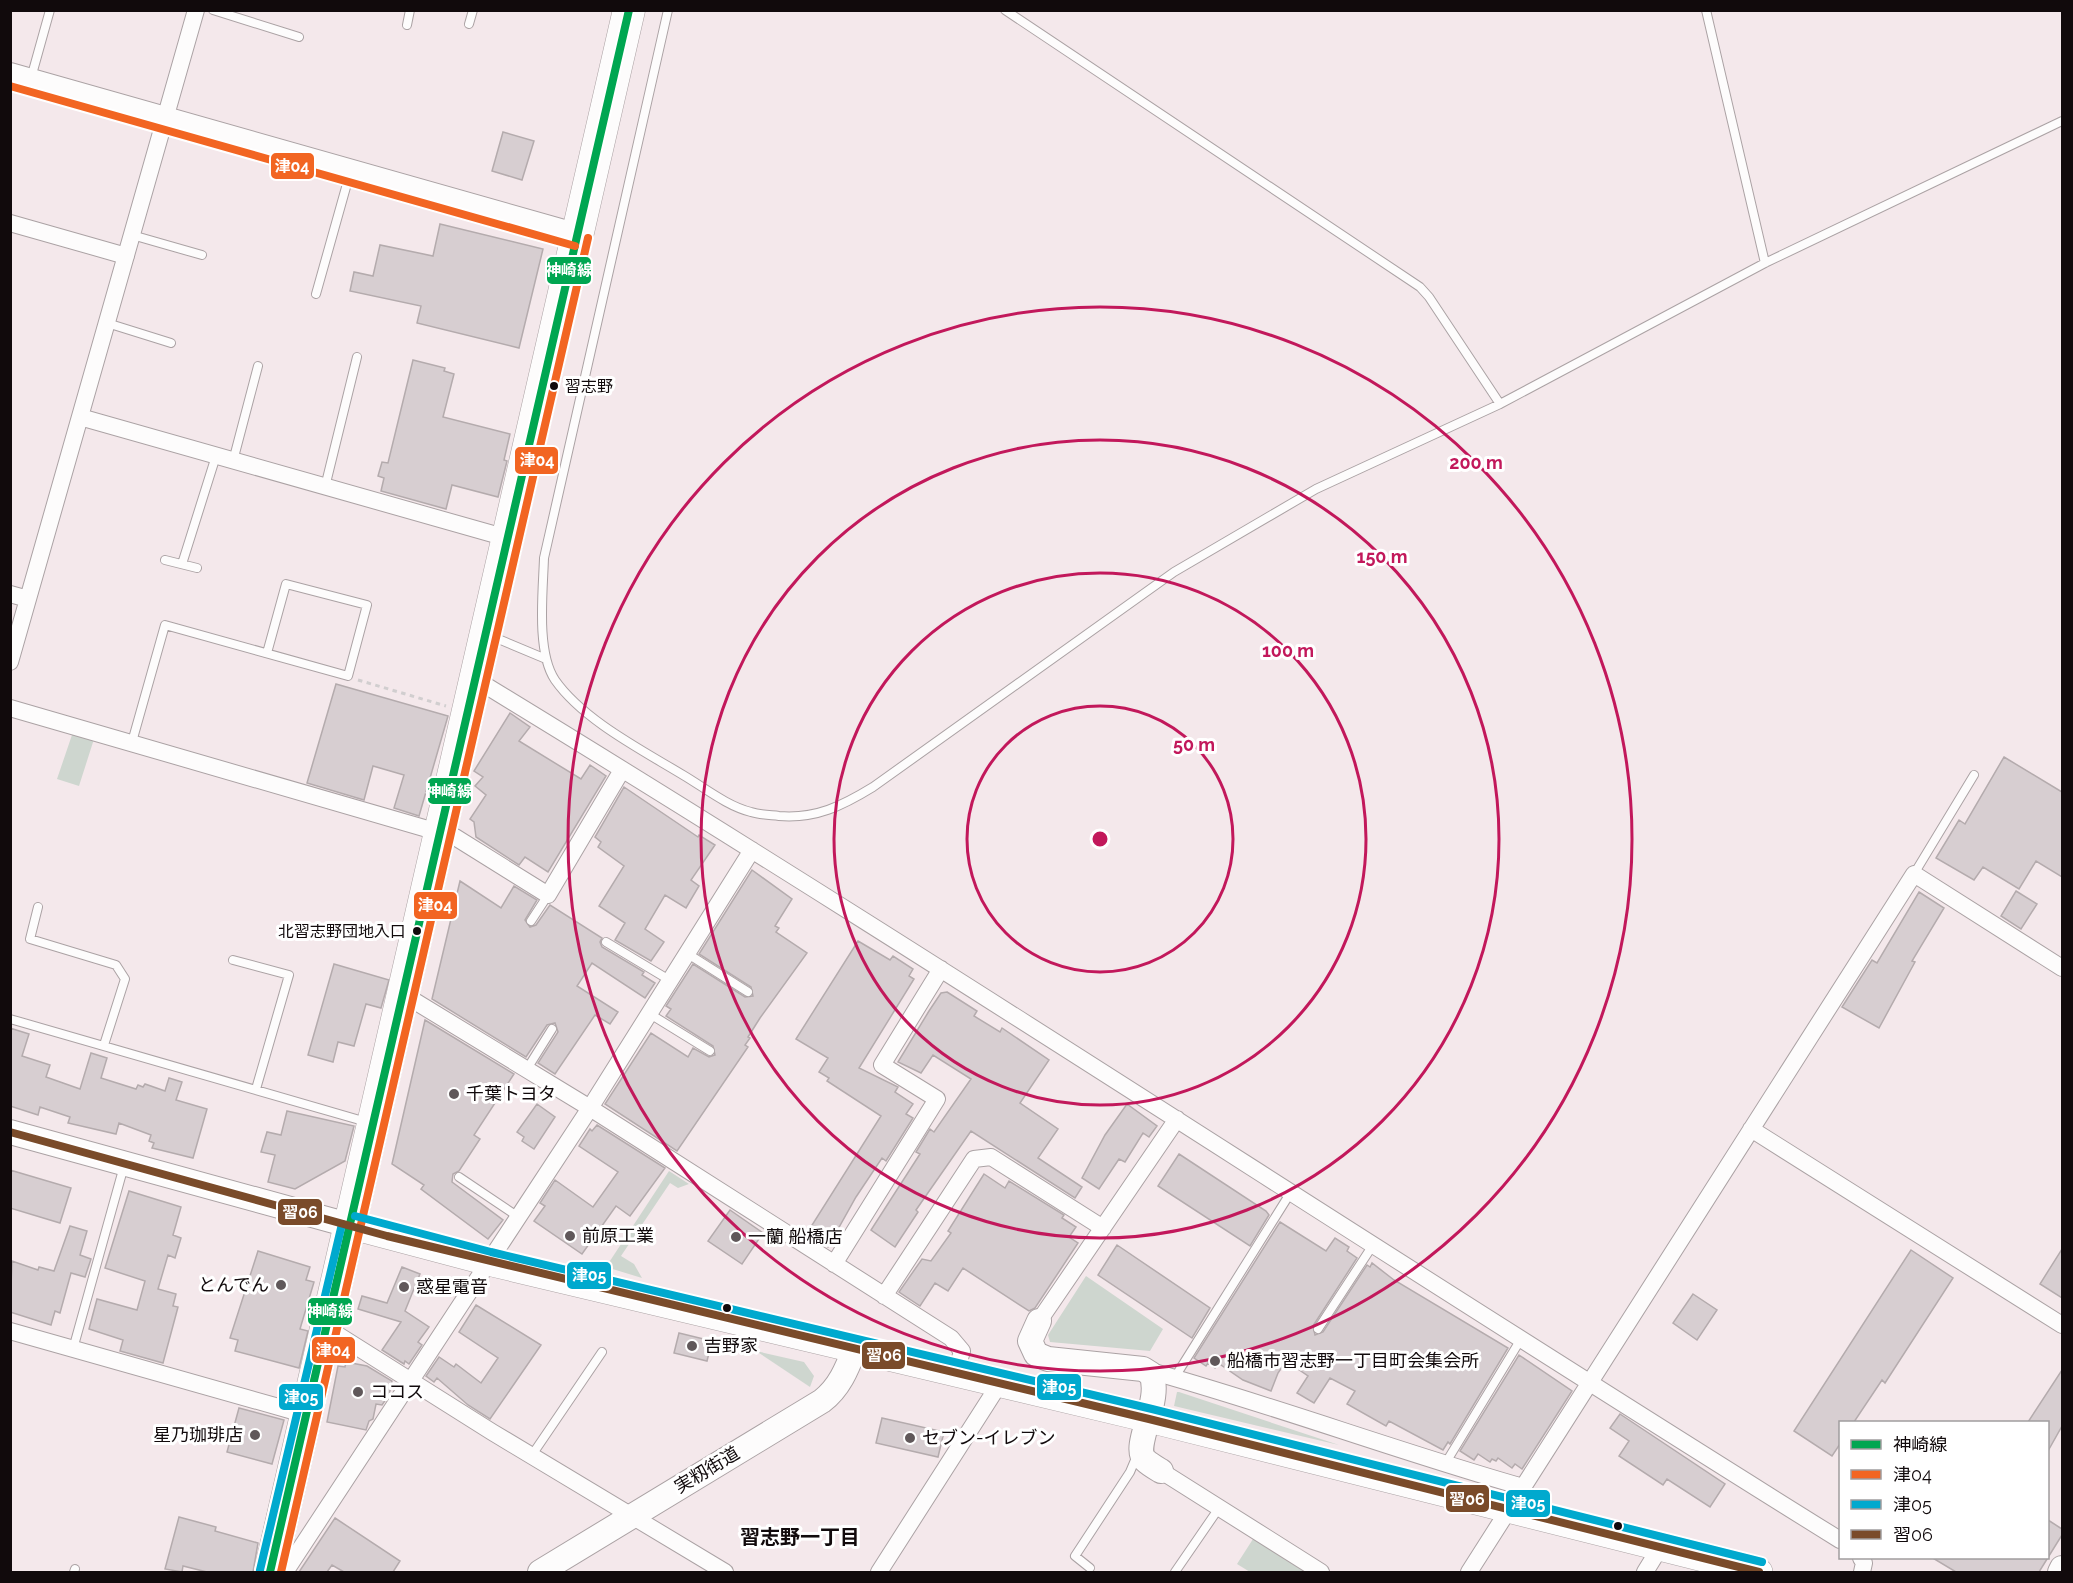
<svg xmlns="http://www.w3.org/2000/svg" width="2073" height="1583" viewBox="0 0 2073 1583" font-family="Raleway,'Noto Sans JP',sans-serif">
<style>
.green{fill:#ced6cf}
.building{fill:#d7ced1;stroke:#b4abad;stroke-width:1.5}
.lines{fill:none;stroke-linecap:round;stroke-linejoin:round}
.lane-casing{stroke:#aba2a4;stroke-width:10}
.street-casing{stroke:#aba2a4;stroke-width:18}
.secondary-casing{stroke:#aba2a4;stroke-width:26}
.primary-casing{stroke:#aba2a4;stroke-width:28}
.highway-casing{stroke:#aba2a4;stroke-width:33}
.path{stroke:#d1cecf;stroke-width:3;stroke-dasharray:4.5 4.5;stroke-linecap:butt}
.lane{stroke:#fdfcfc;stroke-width:8}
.street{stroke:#fdfcfc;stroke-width:16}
.secondary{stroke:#fdfcfc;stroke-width:24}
.primary{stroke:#fdfcfc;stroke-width:27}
.highway{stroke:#fdfcfc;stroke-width:32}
.bus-1-casing{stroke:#fff;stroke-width:12}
.bus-2-casing{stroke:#fff;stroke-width:12}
.bus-3-casing{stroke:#fff;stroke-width:12}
.bus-4-casing{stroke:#fff;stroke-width:12}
.bus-1{stroke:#00a651;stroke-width:8}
.bus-2{stroke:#f26522;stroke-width:8}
.bus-3{stroke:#00a9ce;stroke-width:8}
.bus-4{stroke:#7a4b2a;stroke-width:8}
.ring{fill:none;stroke:#c2185b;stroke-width:3}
.bus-dot{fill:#110a0c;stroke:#fff;stroke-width:2}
.poi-dot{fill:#60585a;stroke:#fff;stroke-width:2}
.labels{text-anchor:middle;stroke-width:6;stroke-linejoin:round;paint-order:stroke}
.bus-label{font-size:16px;fill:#110a0c;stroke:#fff;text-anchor:start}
.poi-label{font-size:18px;fill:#110a0c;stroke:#fff;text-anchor:start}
.street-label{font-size:18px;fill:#110a0c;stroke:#fff}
.neighbourhood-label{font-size:20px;font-weight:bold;fill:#110a0c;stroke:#fff}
.centre{fill:#c2185b;stroke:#fff;stroke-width:3}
.ring-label{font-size:18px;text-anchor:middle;font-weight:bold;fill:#c2185b;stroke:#fff;stroke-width:6;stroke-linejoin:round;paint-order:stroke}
.line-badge{stroke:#fff;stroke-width:2}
.badge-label{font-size:16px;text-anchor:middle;font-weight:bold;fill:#fff}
</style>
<rect width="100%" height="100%" fill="#f4e8eb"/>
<path class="green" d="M73,732l21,7 -15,47 -22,-7z
M669,1171l20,13 -11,4 -8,-5 -49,73 13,8 8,14 -36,-11z
M1086,1276l77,53 -13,22 -100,-9 -2,-7z
M756,1351l48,11 10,14 -4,11z
M1177,1392h2l160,53 -165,-39z
M1253,1539l52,33h-55l-13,-8z"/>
<path class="building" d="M503,132l31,9 -12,39 -30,-9z
M440,224l103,25 -24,99 -102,-25 4,-17 -71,-15 4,-19 19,4 7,-31 53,11z
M413,360l32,8 -1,3 10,3 -11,43 67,17 -6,26 3,1 -9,36 -46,-12 -6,24 -65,-18 3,-13 -6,-2 4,-14 6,1z
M336,684l112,32 -29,100 -25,-8 10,-33 -31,-9 -9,34 -57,-17z
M510,713l20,14 -11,14 62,38 9,-14 16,11 -58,96 -23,-15 -6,8 -43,-28 -2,-15 -4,-3 16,-24 -11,-9 8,-9 -9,-6z
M2004,757l58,35v85l-26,-16 -17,28 -36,-22 -9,13 -38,-22 23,-38 6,4z
M624,787l74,50 1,-2 16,10 -24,35 8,6 -13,22 -21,-13 -20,34 19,13 -13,19 -36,-21 10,-17 -26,-17 25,-40 -26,-19 3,-5 -6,-5z
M752,870l40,29 -17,27 4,2 -3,4 31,21 -47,65 -12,19 2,1 -5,7 3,2 -71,104 -72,-47 46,-71 37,24 5,-9 16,9 6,-2 -2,-9 -47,-30 5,-7 -5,-3 27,-42 52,33 8,-1 -2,-9 -52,-33z
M460,881l41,27 13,-22 23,14 -12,20 5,7 6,-2 14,-20 52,33 -2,4 2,5 42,25 -2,3 13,8 -10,15 -53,-35 -15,23 41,26 -8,12 -15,-9 -40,59 -17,-11 20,-31 -3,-9 -8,2 -21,32 -94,-58z
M2016,891l21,13 -16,25 -20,-13z
M1919,892l25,16 -32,53 3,1 -36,66 -37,-21 30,-47 5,3z
M858,941l32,19 3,-4 20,13 -4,7 5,3 -55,89 39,19 -3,5 18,12 -7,10 7,4 -27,43 -4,-3 -26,39 -28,50 -21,-14 74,-117 -54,-35 2,-3 -10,-6 9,-14 -32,-19z
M334,964l55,16 -8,28 -15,-4 -12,42 -16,-4 -5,20 -25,-7z
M947,992l30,19 -3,5 26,16 2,-4 47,32 -29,43 38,26 -20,29 44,29 -7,11 -104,-67 -55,79 2,2 -23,35 -24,-17 49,-76 -4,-2 14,-23 4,3 37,-53 -38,-24 -12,18 -23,-11 31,-51 12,-18z
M425,1020l89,54 -40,61 6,4 -21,32 -6,3 -1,8 51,38 -15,19 -67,-50 3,-4 -32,-21z
M10,1028l19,6 -7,22 28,9 -4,12 34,12 11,-36 16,5 -6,20 35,11 2,-4 5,2 2,-3 20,7 4,-13 13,4 -6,18 31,9 -14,49 -41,-10 2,-5 -5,-2 2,-6 -32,-12 -3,11 -48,-11 2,-6 -30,-10 -2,8 -28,-9z
M537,1104l18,13 -21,32 -12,-8 2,-4 -7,-5z
M1127,1104l30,22 -8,11 -6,-4 -18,29 -6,-3 -20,30 -17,-11 23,-43z
M287,1111l67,15 -9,35 -50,28 -27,-7 7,-27 -14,-3 6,-20 14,3z
M597,1125l68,43 -35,48 -14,-10 -34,48 -48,-33 11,-15 -5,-3 15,-23 38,27 25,-35 -39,-26 11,-17 2,2z
M1179,1154l87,57 3,4 -19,31 -92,-60z
M10,1170l61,18 -11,35 -50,-15z
M984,1174l21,14 4,-7 55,34 -2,3 14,9 -7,10 9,6 -43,65 -6,3 -66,-43 -15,23 -13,-8 -15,23 -21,-14 23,-33 9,2 20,-28 -3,-2z
M129,1191l52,16 -8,28 8,3 -6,20 -7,-3 -10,34 18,5 -3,12 5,1 -15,56 -43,-12 3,-11 -34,-11 8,-30 40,11 8,-29 -40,-13z
M730,1210l33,23 -21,31 -34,-23z
M1280,1222l46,29 9,-13 14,9 -2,4 10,7 -44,68 2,9 8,-3 44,-67 3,2 2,-4 22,17 114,68 -58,96 -2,-2 -5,8 -54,-29 -3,5 -39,-22 8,-13 -25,-13 -16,25 -17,-10 11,-17 -22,-15 -8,12 -7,18 -28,-11 -25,-17 -3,5 -7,-5 -2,3 -12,-8z
M70,1226l17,5 -7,24 11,4 -6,18 -14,-4 -11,40 -5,-2 -4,14 -41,-13 2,-51 26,9 1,-3 15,4z
M1117,1245l93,63 -18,30 -94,-63z
M2062,1249v49l-22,-14z
M1911,1250l42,28 -68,105 -3,-3 -28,42h-14v22l-8,12 -38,-25z
M258,1251l52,16 -4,13 8,2 -14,47 8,2 -9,37 -64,-17 3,-11 -8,-2z
M402,1267l18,7 -15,37 24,16 -11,15 4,3 -13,19 -4,-3 -1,3 -22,-14 19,-28 -43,-13 4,-13 25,7z
M1693,1294l24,16 -20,30 -24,-17z
M476,1305l65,40 -51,74 -22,-14 -31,-27 -3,4 -8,-6 13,-19 15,10 2,-3 25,19 17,-25 -39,-26z
M679,1333l33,8 -5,20 -33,-8z
M1519,1355l53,36 -50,78 -7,-5 -3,4 -14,-10 -2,3 -4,-2 -2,3 -12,-8 -4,6 -14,-9z
M346,1362l21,4 25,15 -3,14 -7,10 -6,-1 -3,15 -4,2 -3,9 -39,-8 11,-56 7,1z
M2062,1370v56l-14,25v-29h-20z
M239,1408l45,12 -12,44 -45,-12z
M1620,1414l105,70 -15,23 -43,-28 -4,6 -44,-29 10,-15 -19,-13z
M882,1418l62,14 -6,25 -62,-14z
M179,1517l37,10 -1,4 43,12 -5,29h-46l-24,-6 -1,6 -17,-3z
M335,1518l65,43 -7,11h-49l-12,-7 -5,7h-28z
M2048,1520l14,9v6l-23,37h-83l-25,-15h117z"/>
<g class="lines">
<g class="lane-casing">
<path id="lane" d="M213,10l86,27
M668,10l-124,548c-1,33 -8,94 11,122 28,40 87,70 128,95 22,13 44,31 68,37 9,3 19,3 28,4 37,3 63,-10 94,-29l301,-215 142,-83 184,-85 265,-141 297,-142
M1005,10l415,277 9,10 71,107
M1706,10l59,253
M469,24l4,-14
M407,25l3,-15
M31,78l19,-68
M132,235l70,20
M316,294l34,-121
M107,323l64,20
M233,461l25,-95
M325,487l32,-130
M165,560l32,8
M182,564l34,-108
M491,636l55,23
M132,742l33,-117 183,51 19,-71 -81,-21 -19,69
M1914,874l60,-99
M38,907l-8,32 86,26 9,14 -21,66
M531,921l17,-26
M606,942l65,39
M688,954l60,38
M233,960l56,15 -33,114
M650,1014l60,37
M10,1019l360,104
M527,1069l25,-40
M459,1177l58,39
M1318,1329l55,-84
M73,1349l51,-183
M1175,1377l116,-185
M532,1455l70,-103
M1445,1464l76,-125
M1090,1568l-15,-12 55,-84 8,-19
M74,1572l1,-3
M1175,1572l44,-64"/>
</g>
<g class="street-casing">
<path id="street" d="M10,223l116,33
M80,417l427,121
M10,594l18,5
M10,662l186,-652
M475,679c460,280 908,577 1365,861
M10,708l445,129 93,58 74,-125
M403,994l187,114 361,230 11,13 -6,22
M1751,1129l311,196
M834,1264l103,-165 -55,-34 59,-96
M884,1296l90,-137 17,-2 112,71
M1039,1321l138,-202
M327,1328l165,104 233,140
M10,1331l297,84
M1143,1369c128,35 253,82 380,118
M1161,1471l160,101
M1861,1558l3,5 -2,9
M285,1572l305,-464 162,-258
M879,1572l121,-189
M1469,1572l445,-698 148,94
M1645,1572l16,-26"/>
</g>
<g class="secondary-casing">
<path id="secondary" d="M10,75l568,161
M10,1132l342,94
M1039,1321l-9,20 6,13 12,5 95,10 8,5c12,26 -20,72 -6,86 4,4 11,8 16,11
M540,1572l282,-171c17,-13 25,-32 32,-51
M2060,1572l2,-4"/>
</g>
<g class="primary-casing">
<path id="primary" d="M352,1226l136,36 661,157 610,153"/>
</g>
<g class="highway-casing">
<path id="highway" d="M270,1572c124,-519 238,-1041 359,-1562"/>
</g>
<path class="path" d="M358,680l88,26"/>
<use href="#lane" class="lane"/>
<use href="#street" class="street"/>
<use href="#secondary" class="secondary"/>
<use href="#primary" class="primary"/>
<use href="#highway" class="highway"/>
<g class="bus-1-casing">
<path id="bus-1" d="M270,1572l359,-1562"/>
</g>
<g class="bus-2-casing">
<path id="bus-2" d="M10,86l565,160
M281,1572c106,-443 203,-889 307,-1334"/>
</g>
<g class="bus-3-casing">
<path id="bus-3" d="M355,1216l136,36 661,157 610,153
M260,1570l82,-346"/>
</g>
<g class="bus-4-casing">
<path id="bus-4" d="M10,1132l377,104 762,183 610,153"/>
</g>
<use href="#bus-1" class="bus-1"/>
<use href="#bus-2" class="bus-2"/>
<use href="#bus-3" class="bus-3"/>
<use href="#bus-4" class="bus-4"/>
</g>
<g class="ring">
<circle cx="1100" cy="839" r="133"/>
<circle cx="1100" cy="839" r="266"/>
<circle cx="1100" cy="839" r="399"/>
<circle cx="1100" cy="839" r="532"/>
</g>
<g class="bus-dot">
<circle cx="554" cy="386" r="5"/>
<circle cx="417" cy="931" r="5"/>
<circle cx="727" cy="1308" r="5"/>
<circle cx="1618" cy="1526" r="5"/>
</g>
<g class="poi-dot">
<circle cx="454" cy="1094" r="6"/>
<circle cx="570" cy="1236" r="6"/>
<circle cx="736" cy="1237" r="6"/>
<circle cx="281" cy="1285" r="6"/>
<circle cx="404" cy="1287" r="6"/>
<circle cx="692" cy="1346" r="6"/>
<circle cx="1215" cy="1361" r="6"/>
<circle cx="358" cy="1392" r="6"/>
<circle cx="255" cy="1435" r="6"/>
<circle cx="910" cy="1438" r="6"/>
</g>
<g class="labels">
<g class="bus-label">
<text x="565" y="392">習志野</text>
<text x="406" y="937" text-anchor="end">北習志野団地入口</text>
</g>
<g class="poi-label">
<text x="466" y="1100">千葉トヨタ</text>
<text x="582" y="1242">前原工業</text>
<text x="748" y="1243">一蘭 船橋店</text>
<text x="269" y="1291" text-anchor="end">とんでん</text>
<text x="416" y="1293">惑星電音</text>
<text x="704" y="1352">吉野家</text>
<text x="1227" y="1367">船橋市習志野一丁目町会集会所</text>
<text x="370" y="1398">ココス</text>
<text x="243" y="1441" text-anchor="end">星乃珈琲店</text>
<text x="922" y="1444">セブン-イレブン</text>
</g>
<g class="street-label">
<text transform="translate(707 1470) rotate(-31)" y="6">実籾街道</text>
</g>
<g class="neighbourhood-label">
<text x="800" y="1544">習志野一丁目</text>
</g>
</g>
<circle cx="1100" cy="839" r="9" class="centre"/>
<g class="ring-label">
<text x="1476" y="469">200 m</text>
<text x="1382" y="563">150 m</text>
<text x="1288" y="657">100 m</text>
<text x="1194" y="751">50 m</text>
</g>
<g class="line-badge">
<rect x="270" y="152" width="45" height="28" rx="6" fill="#f26522"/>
<rect x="546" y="256" width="46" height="29" rx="6" fill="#00a651"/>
<rect x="514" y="446" width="45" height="29" rx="6" fill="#f26522"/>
<rect x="427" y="777" width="45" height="28" rx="6" fill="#00a651"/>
<rect x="413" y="891" width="45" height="29" rx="6" fill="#f26522"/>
<rect x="277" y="1198" width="46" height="28" rx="6" fill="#7a4b2a"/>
<rect x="566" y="1261" width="46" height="29" rx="6" fill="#00a9ce"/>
<rect x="307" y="1297" width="46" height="29" rx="6" fill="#00a651"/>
<rect x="311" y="1336" width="45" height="28" rx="6" fill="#f26522"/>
<rect x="861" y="1341" width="45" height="29" rx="6" fill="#7a4b2a"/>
<rect x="1036" y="1373" width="46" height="28" rx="6" fill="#00a9ce"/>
<rect x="278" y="1383" width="46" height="28" rx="6" fill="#00a9ce"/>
<rect x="1445" y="1484" width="45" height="29" rx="6" fill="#7a4b2a"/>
<rect x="1505" y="1489" width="46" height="29" rx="6" fill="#00a9ce"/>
</g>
<g class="badge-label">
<text x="292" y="172">津04</text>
<text x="569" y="276">神崎線</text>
<text x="537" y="466">津04</text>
<text x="449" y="797">神崎線</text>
<text x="435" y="911">津04</text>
<text x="300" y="1218">習06</text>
<text x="589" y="1281">津05</text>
<text x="330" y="1317">神崎線</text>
<text x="333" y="1356">津04</text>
<text x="884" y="1361">習06</text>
<text x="1059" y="1393">津05</text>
<text x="301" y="1403">津05</text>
<text x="1467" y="1505">習06</text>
<text x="1528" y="1509">津05</text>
</g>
<rect width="2073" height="1583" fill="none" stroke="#110a0c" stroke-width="24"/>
<rect x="1839" y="1421" width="210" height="138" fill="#ffffff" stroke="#a09d9e" stroke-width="1.5"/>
<rect x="1851" y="1440" width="30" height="9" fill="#00a651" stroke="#a09d9e" stroke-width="1.5"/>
<text x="1893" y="1451" font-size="18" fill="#110a0c">神崎線</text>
<rect x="1851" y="1470" width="30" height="9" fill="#f26522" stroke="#a09d9e" stroke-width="1.5"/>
<text x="1893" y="1481" font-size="18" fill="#110a0c">津04</text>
<rect x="1851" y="1500" width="30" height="9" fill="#00a9ce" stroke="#a09d9e" stroke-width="1.5"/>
<text x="1893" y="1511" font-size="18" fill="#110a0c">津05</text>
<rect x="1851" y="1530" width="30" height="9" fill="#7a4b2a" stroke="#a09d9e" stroke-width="1.5"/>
<text x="1893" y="1541" font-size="18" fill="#110a0c">習06</text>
</svg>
